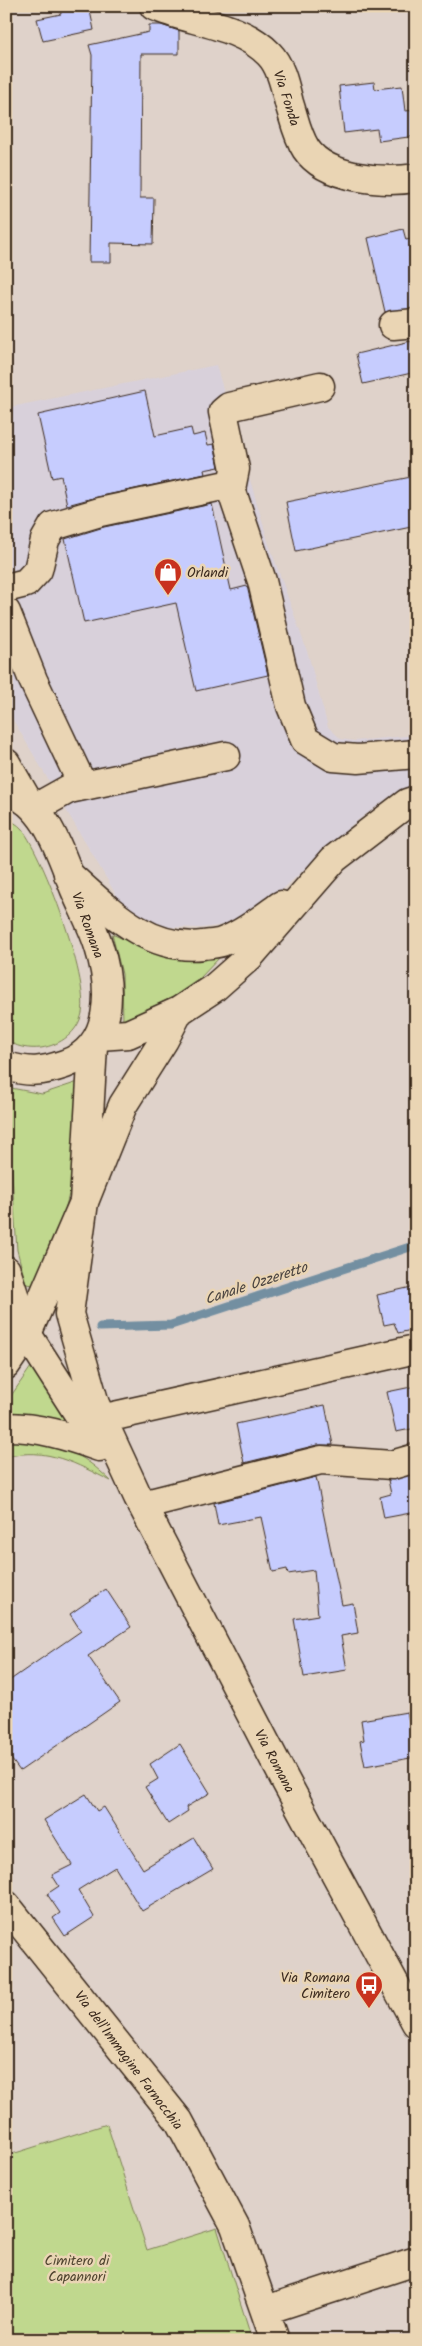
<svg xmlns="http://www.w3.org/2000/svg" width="422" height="2346" viewBox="0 0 422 2346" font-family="Kalam,sans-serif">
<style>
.built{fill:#d8d0da}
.green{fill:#c0d88e;stroke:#7e8156}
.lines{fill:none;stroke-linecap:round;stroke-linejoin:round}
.stream{stroke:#738fa1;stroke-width:9}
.building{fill:#c6ccfe;stroke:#3b2a1e}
.minor-casing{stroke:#3b2a1e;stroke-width:31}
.major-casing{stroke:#3b2a1e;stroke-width:31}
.minor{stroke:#ead5b4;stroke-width:28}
.major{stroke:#ead5b4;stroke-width:28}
.labels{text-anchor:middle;stroke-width:5;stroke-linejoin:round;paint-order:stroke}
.street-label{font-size:14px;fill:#3b2a1e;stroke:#ead5b4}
.poi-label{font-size:14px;fill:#3b2a1e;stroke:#ead5b4;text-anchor:start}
.park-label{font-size:14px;fill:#4f442f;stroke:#ead5b4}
.water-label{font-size:15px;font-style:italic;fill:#49433f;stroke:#ead5b4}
</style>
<rect width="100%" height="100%" fill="#dfd2ca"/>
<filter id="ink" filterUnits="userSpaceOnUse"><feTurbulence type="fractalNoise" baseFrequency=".02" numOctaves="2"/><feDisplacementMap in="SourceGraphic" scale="10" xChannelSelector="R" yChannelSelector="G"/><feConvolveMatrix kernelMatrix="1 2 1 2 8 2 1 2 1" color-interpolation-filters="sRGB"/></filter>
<g filter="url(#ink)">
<path class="built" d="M216,365l53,179 39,110 20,73 13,12 13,2 62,-6v49l-28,14 -35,26 -85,79 -37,21 -30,4 -31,-1 -27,-5 -25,-24 -112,-190v-300z"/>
<path class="green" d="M6,818c5,3 12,6 16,11 22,29 67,149 60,184 -4,19 -21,32 -41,35 -11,1 -27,0 -35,-10z
M112,934l43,19 37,7 30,-5 -23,24 -26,18 -50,25 -1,-48z
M87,1079l-5,63 -17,68 -31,75 -8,-1 -9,-34 -11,-163 36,7z
M33,1364l36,59 -63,-5v-15z
M21,1440c45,8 56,9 90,41 -35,-17 -64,-35 -105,-24v-15z
M107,2124l40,126 70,-22 35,112h-246v-184z"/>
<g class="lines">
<path class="stream" d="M100,1327l71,-2 245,-80"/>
</g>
<path class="building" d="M60,6h29l5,24 -51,11 -6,-22 24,-5z
M149,25h12l18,6v23h-38l-1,144h14l-1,46 -42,-1v19h-22l3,-207 -3,-10 60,-13z
M374,82l1,7 27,-3 3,25 11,-1v26l-37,5 -2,-12 -33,4 -5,-47z
M403,229l3,11 10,-2v70l-31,4 -17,-74z
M411,341l5,31 -53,12 -7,-30z
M145,391l10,45 36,-8 2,8 12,-3 3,12 6,-1 5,23 -15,3 1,4 -108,23 -30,8 -6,-29 -9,2 -14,-63z
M416,476v50l-120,25 -10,-49z
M212,504l19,86 16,-4 21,89 -72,16 -20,-88 -92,20 -19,-84 39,-12z
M416,1286v43l-18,4 -4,-10 -10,2 -7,-30z
M416,1386v42l-20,4 -9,-40z
M325,1405l8,40h-16l-73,18 -8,-39z
M416,1474v38l-32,6 -4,-21 11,-3 -3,-14z
M316,1477l26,128 11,-2 5,30 -17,3 6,34 -43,7 -10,-58 24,-4 -4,-45 -26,4 -1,-5 -14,3 -12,-55 -43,8 -4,-22z
M106,1589l25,38 -43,29 32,46 -100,69 -14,-19v-69l75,-52 -11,-17z
M407,1712l3,15 6,-1v31l-51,9 -5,-25 4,-1 -3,-20z
M180,1744l30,49 -24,14 2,4 -20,13 -23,-37 13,-8 -8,-15z
M86,1794l11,17 7,-4 39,62 51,-31 19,31 -71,42 -27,-44 -37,23 16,27 -29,19 -12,-18 7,-5 -13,-19 12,-8 -7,-11 20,-10 -28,-45z"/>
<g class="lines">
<g class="minor-casing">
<path id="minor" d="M154,6c37,16 86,18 115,48 12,12 16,33 20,49 5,15 8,32 17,46 20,30 78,34 110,29
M393,325l23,-2
M231,489l4,-20 -12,-57 6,-5 91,-21
M6,588l20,-5 12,-13 7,-30 8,-14 47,-14 122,-26 9,3 31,92 29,125 14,34 28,17 25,2 58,-5
M6,612l27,68 50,106
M35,808l34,-19 157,-33
M68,874c39,34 79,78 135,71 6,-1 13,-1 19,-3 21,-8 41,-24 59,-37
M179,1011l-15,29 -41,65 -39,97 -15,112 26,90 43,93 147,283 131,243
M99,1036l29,-2 51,-23 35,-23 35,-31 85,-98 73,-56 9,-3
M6,1270l21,64 72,112
M101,1419l315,-70
M6,1427c33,0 62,9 93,20
M142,1505l179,-45 71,5 24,-7
M6,1905l173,216 56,105 40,114
M266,2310l150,-49"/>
</g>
<g class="major-casing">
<path id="major" d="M6,763l23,40
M6,791c41,11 55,65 69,99 8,19 18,37 24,57 13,41 15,100 -34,117 -23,8 -36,9 -59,2
M6,1365l21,-31 57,-132 9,-156"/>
</g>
<use href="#minor" class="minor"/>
<use href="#major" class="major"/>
</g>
</g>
<defs>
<g id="shop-pin" transform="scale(1.4375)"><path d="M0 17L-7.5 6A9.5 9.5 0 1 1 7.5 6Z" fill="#c8321e" stroke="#ead5b4"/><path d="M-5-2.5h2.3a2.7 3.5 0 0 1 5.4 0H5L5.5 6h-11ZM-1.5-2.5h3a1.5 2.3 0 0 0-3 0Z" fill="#fff"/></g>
<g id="bus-pin" transform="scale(1.4375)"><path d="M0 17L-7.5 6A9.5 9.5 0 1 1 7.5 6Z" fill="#c8321e" stroke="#ead5b4"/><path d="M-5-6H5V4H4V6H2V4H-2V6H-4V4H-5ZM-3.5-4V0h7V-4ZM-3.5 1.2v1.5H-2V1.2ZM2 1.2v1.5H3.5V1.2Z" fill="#fff"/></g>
</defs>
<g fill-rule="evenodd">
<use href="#shop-pin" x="168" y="572"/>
<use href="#bus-pin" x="369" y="1985"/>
</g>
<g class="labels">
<g class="street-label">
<text transform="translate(287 98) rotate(72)" y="5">Via Fonda</text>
<text transform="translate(88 925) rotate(70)" y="5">Via Romana</text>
<text transform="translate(275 1761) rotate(62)" y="5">Via Romana</text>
<text transform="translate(129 2060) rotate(53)" y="5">Via dell'Immagine Farnocchia</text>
</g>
<g class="poi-label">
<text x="187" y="577">Orlandi</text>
<text x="350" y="1982" text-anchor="end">Via Romana<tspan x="350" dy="16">Cimitero</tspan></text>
</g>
<g class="park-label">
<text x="77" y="2265">Cimitero di<tspan x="77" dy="16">Capannori</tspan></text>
</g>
<g class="water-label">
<text transform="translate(256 1283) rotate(-18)" y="5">Canale Ozzeretto</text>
</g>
</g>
<rect width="422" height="2346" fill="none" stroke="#ead5b4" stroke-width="25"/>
<rect x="12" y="12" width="397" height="2321" fill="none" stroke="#3b2a1e" stroke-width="2" filter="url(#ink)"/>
</svg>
